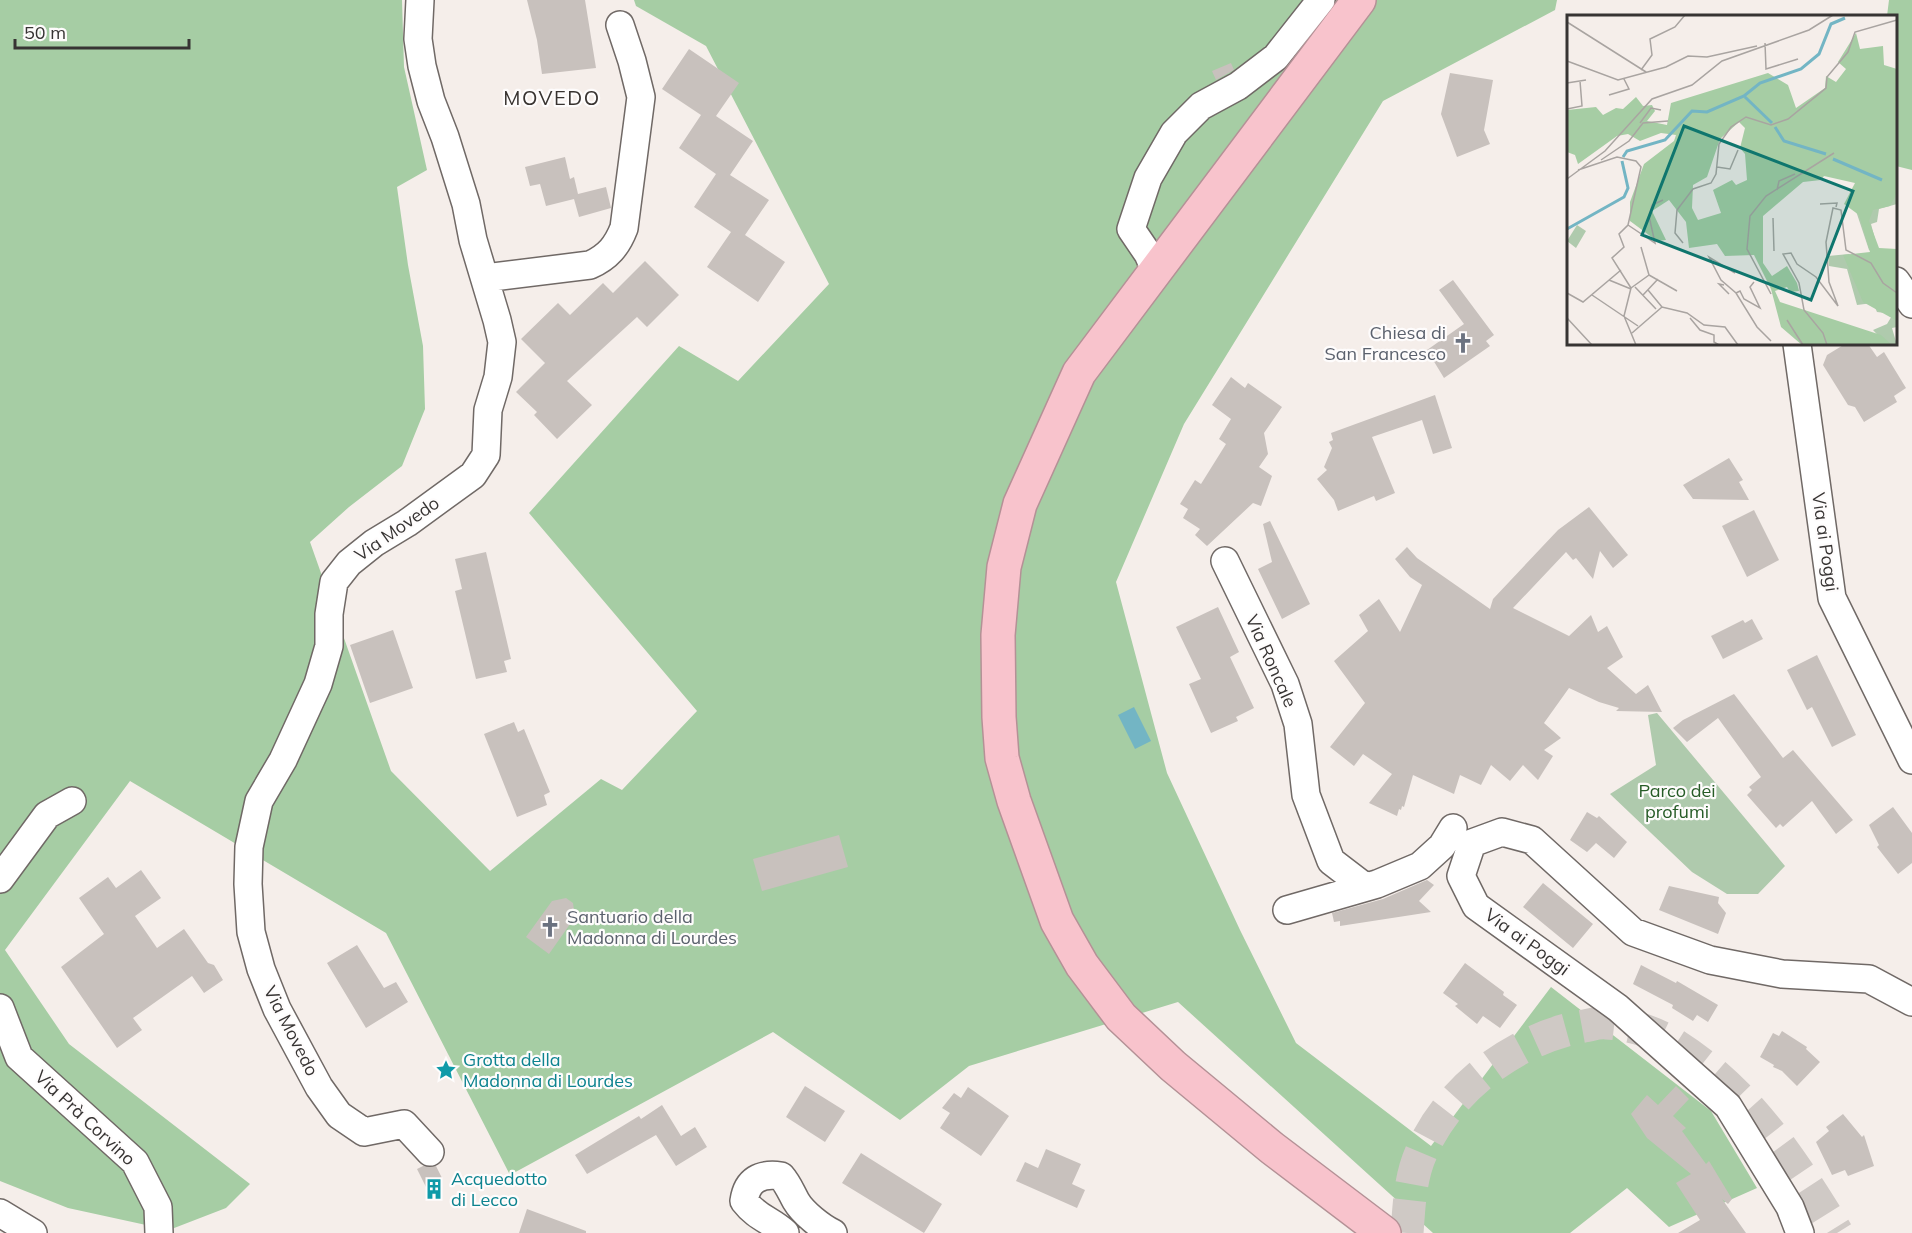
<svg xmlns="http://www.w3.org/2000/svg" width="1912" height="1233" viewBox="0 0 1912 1233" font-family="Mulish,sans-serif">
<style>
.green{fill:#afcaad}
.forest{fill:#a6cda4}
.water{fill:#73b5c4}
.building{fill:#c8c1bd}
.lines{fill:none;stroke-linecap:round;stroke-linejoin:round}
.highway-tunnel{stroke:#cfc9c5;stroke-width:33;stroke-dasharray:33 16;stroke-linecap:butt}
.street-casing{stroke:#706966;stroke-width:30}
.highway-casing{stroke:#b49196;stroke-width:36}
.street{stroke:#fff;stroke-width:27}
.highway{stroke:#f8c3cc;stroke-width:33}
.labels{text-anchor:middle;stroke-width:4.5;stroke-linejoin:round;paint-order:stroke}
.worship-label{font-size:18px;fill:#5b616d;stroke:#fefcfc;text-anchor:end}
.street-label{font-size:18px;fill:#373433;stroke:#fefcfc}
.park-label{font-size:18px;fill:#275c27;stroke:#fefcfc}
.culture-label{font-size:18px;fill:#0d838f;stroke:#fefcfc;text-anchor:start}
.neighbourhood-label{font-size:20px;letter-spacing:1.5px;fill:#383330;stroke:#fefcfc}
.inset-river{fill:none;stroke:#73b5c4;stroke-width:3}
.inset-road{fill:none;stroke:#a9a4a1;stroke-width:1.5}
.view{fill:#0f766e;fill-opacity:0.15;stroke:#0f766e;stroke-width:3}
.inset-edge{fill:none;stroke:#373433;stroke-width:3}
</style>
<rect width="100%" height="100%" fill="#f5eeea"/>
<path class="green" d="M1657,713l128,153 -27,28h-31l-35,-22 -82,-78 46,-29 -8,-50z"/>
<path class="forest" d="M0,0h402l2,67 23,103 -30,17 11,78 15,81 2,63 -23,57 -53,41 -39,35 81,229 99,100 111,-92 21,11 75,-79 -168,-198 150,-167 59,35 91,-97 -123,-238 -70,-40 -2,-6h923l-2,10 -172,91 -199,323 -68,158 51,191 73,157 56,113 135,103 120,-159 160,124 46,77 -88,39 -42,-39 -57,45h-137l-255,-231 -209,64 -69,54 -127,-88 -263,143 -124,-242 -256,-152 -125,169 64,94 181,140 -24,24 -57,22 -101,-22 -68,-27z
M1889,0h23v170l-16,-4v-150h-9z"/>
<path class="water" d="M1134,707l17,34 -16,8 -17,-34z"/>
<path class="building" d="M527,0h58l11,68 -54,6 -5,-34z
M689,49l50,34 -23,33 37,25 -23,34 39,25 -24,35 40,27 -27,40 -51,-35 24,-35 -37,-25 22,-33 -37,-26 22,-33 -39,-26z
M1231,63l3,7 -18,10 -4,-9z
M1450,73l43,7 -9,50 6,14 -33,13 -16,-43z
M565,157l5,22 4,-2 4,17 28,-7 5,21 -32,9 -5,-18 -28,7 -6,-22 -10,2 -5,-19z
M645,261l34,34 -32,32 -10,-10 -70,64 25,24 -35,34 -23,-24 3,-3 -21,-20 29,-29 -24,-24 37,-36 12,12 33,-32 10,10z
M1453,280l41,55 -8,6 4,5 -46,32 -17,-28 37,-26 -25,-34z
M1845,344h23l9,13 7,-5 22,36 -12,8 3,6 -33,20 -9,-15 -7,-2 -25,-40 4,-10z
M1231,377l14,11 3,-5 34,24 -18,26 4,21 -9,13 13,9 -11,30 -8,-3 -46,43 -12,-11 5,-6 -17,-11 5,-9 -8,-5 15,-24 6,4 25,-40 -7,-5 12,-20 -19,-14z
M1435,395l17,53 -19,6 -11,-34 -50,17 23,56 -19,8 -2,-5 -36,15 -4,-11 -17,-21 10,-9 -3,-3 8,-19 -3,-6 4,-2 -2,-7z
M1729,458l14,22 -4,2 10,18 -56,-1 -10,-14z
M1589,507l39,48 -15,13 -13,-17 -7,28 -17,-21 -3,2 -7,-8 -53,56 56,28 22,-21 7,17 9,-6 16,31 -16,11 29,26 12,-9 14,27 -46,-1 3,-3 -20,-6 -30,-14 -25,35 17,15 -17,12 9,6 -15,24 -15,-15 -13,16 -19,-16 -10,20 -21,-10 -6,19 -41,-19 -9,32 -2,-1 -1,4 -2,-1 -2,7 -28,-13 23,-29 -29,-20 -9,12 -24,-19 35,-44 -31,-42 34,-30 -9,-16 20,-16 21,33 22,-47 -12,-8 -15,-18 12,-12 10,11 73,51 3,-10 65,-69z
M1754,510l25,50 -32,17 -25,-51z
M1270,521l40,83 -28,15 -24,-50 14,-7 -9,-38z
M486,552l25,107 -7,2 3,11 -31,7 -21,-88 7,-2 -7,-30z
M1218,607l21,45 -9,5 24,51 -18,9 2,4 -27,12 -22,-49 12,-5 -25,-52z
M1752,619l11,20 -40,20 -12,-23 32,-16 2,3z
M393,630l20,58 -43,15 -20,-58z
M1817,655l39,80 -24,12 -20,-40 -5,3 -20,-40z
M1734,694l49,64 10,-8 60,70 -17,14 -24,-33 -29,26 -3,-3 -4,4 -29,-33 5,-5 -3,-3 12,-10 -43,-59 -31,24 -14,-14 10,-8z
M514,722l4,10 6,-3 26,63 -6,3 3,10 -30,12 -33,-83z
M1893,807l19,26v30l-14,11 -21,-27 2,-2 -10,-20z
M1587,812l10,6 2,-2 28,26 -13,16 -18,-15 -9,9 -17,-12z
M839,835l9,32 -86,24 -9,-32z
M141,870l20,28 -26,18 22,32 27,-19 24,34 6,2 9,15 -19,13 -12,-17 -59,42 9,12 -25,18 -56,-81 43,-33 -25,-36 29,-21 8,11z
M1427,880l7,5 -15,16 12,11 -91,14v-5l-6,1 -2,-9 51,-14z
M1543,883l50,41 -20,24 -50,-41z
M1669,886l50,11 -1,6 8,10 -8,21 -59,-24z
M566,898l7,5 2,14 -26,37 -23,-17 26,-36z
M357,945l27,43 12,-6 12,20 -42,26 -39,-65z
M1465,963l39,29 -1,3 14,10 -17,23 -17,-12 -6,8 -22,-18 3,-2 -15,-11z
M1641,965l35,18 1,-2 41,24 -10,17 -11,-7 -4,6 -21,-13 1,-3 -40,-21z
M1782,1031l25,16 -1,2 14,13 -23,24 -15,-15 -9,-4 1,-2 -14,-8 13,-24 6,3z
M805,1086l40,25 -20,31 -39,-25z
M1676,1086l13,13 -16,17 13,12 -4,3 24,33 3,-3 23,38 -4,5 -6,-5 24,34h-68l22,-13 -24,-37 15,-9 -44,-36 -16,-24 16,-19 11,10z
M968,1087l41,29 -28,40 -41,-28 10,-15 -8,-5 12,-15 7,5z
M662,1105l19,31 14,-9 12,20 -31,19 -20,-31 -69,39 -12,-19 64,-39 2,3z
M1843,1114l19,23 2,-2 10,31 -26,10 -3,-6 -13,5 -16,-33 13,-11 -3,-4z
M1046,1149l35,15 -9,20 13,6 -8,18 -61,-27 9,-19 13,6z
M861,1153l81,51 -18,29 -82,-50z
M423,1166h13l6,12 -15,11 -10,-20z
M527,1209l59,22v2h-67z"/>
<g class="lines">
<path class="highway-tunnel" d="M1407,1233c2,-27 3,-55 14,-80 27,-64 95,-115 163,-127 7,-1 15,-4 22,-3 23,1 49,9 69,22 74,47 117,115 162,188"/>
<g class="street-casing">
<path id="street" d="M420,0l-2,39 4,27 9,35 14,36 21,67 7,36 24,80 5,22 -4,35 -10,33 -2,45 -13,20 -66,48 -33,20 -25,20 -15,19 -5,32v32l-11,38 -35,76 -24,41 -10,46 -1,37 3,48 10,37 16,40 42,78 20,28 25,17 40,-8 26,28
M1156,272l-8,-18 -17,-25 17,-51 26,-45 27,-27 37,-20 38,-29 45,-57
M485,278l105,-13c18,-8 27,-19 34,-37l17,-131 -9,-36 -12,-36
M1896,281l16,23
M1797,344l35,254 80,162
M1225,561l60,123 13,40 8,71 25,66 34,26
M0,879l47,-64 25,-14
M1287,910l90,-26 43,-18 22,-20 11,-18
M0,1008l19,49 116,105 23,45 1,26
M0,1213l33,20
M785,1233c-14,-13 -28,-15 -41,-32 3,-21 16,-28 37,-25 7,8 10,16 15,25 7,12 25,26 37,32
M1800,1233l-10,-26 -62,-101 -110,-98 -142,-102 -15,-30 11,-33 30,-11 30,8 101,92 77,28 72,14 87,5 43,23"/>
</g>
<g class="highway-casing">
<path id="highway" d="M1359,0l-280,373 -59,131 -16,63 -6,68 1,82 3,41 12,43 43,120 25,44 39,52 52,49 99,82 112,85"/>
</g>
<use href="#street" class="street"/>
<use href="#highway" class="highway"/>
</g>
<defs>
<g id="church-bare" transform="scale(1.62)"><path d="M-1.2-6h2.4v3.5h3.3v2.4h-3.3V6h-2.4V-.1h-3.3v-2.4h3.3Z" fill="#6b7280" stroke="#fefcfc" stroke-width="2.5" paint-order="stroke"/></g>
<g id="sight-bare" transform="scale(1.62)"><path d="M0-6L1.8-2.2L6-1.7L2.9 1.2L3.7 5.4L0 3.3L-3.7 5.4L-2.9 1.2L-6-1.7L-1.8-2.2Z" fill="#0f9aa8" stroke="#fefcfc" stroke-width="2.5" paint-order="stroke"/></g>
<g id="building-bare" transform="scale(1.62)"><path d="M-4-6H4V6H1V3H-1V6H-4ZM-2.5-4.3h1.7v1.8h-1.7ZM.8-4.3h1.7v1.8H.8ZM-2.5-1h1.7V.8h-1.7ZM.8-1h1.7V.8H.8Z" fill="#0f9aa8" stroke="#fefcfc" stroke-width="2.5" paint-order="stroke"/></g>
</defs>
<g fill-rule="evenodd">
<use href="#church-bare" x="1463" y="343"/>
<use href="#church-bare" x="550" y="927"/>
<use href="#sight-bare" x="446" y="1070"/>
<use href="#building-bare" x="434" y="1189"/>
</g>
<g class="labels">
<g class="worship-label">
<text x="1446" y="339">Chiesa di<tspan x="1446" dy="21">San Francesco</tspan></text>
<text x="567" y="923" text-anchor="start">Santuario della<tspan x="567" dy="21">Madonna di Lourdes</tspan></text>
</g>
<g class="street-label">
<text transform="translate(397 529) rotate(-35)" y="6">Via Movedo</text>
<text transform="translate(1825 542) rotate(82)" y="6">Via ai Poggi</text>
<text transform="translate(1271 661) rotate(66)" y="6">Via Roncale</text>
<text transform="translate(1527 942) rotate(36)" y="6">Via ai Poggi</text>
<text transform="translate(291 1031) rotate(63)" y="6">Via Movedo</text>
<text transform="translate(85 1118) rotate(43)" y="6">Via Prà Corvino</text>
</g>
<g class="park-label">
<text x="1677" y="797">Parco dei<tspan x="1677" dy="21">profumi</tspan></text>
</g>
<g class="culture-label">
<text x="463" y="1066">Grotta della<tspan x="463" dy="21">Madonna di Lourdes</tspan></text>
<text x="451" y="1185">Acquedotto<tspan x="451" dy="21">di Lecco</tspan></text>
</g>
<g class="neighbourhood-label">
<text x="552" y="105">MOVEDO</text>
</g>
</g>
<g transform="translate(1567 15)">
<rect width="330" height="330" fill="#f5eeea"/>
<path d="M330,178v11l-18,5 -2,13 -6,2 8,30 -10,-4 -14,-42 38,-10zM10,210l9,6 -10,17 -9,-7zM282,239l18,8 30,39v26l-5,1 5,17h-10l-14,-15 14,-6 6,-10 -16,-2 -4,-9 -16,2 -10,-36 -18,-3 -1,-10z" fill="#afcaad"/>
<path d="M289,18l4,16 23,-3 1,19 13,4v124l-7,13 -17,4 -4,11 10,27 18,1v72l-34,-19 -20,-47 27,-3 -11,-37 -15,-11 11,-21 -31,-7 -3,4 -18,2 -40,34v47l9,13 15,-10 10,17 2,8 -9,1 -3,-5 -12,4 5,11 101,33 11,10h-90l-21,-18 -10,-38 -17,-34 -29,1 -8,-12 -28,4 -3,-26 -17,-22 -17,11 14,29 -9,1 -27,-20v-19l14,-38 30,-23 2,-6 -15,-2 -21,8 -12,-7 -11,2 -39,28 -3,-9 -8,-3v-42l29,-3 7,8 13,-7 7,1 13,-12 7,9 9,-1 3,6 -8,10 20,4 4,-22 97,-30 20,12 8,23 29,-20 1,-12 10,6 10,-13 -8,-7zM172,107l6,6 -5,20 5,6 2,26 -11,5 -4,-5 -19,10 8,23 -23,7 -6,-12 1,-23 14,-8 13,-38z" fill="#a6cda4" fill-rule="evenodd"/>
<path class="inset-river" d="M178,82l27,26M208,112l9,14 42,13M56,142l4,-6 38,-11 27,-29 15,1 37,-16 16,-13 41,-14 18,-15 12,-30 14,-6M266,144l49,21M0,214l57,-32 4,-9 -6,-27"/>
<path class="inset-road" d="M0,7l79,50M198,28l1,26 32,-10M0,46l51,19 48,-13 22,-11 19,1 50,-11M74,55l11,-15 -2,-16 25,-12 10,-12M0,68l19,-3M42,80l20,-6 -5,-10M0,94l15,-3 -2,-25M73,108l11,-15 10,2M34,145l28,-19 14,-18 25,-2M150,152l13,2 8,-19M11,155l39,-13 19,4 5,6 -13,58 -9,9 5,13 -12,11 19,30M0,164l38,-28 47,-52 40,-14 30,-24 87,-31 24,-15M210,175l2,-9 16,-7M253,189l17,-1 -1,4M206,203l1,33M61,210l27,18 -6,-27 3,-11 11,-5M116,228l-8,-10 2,-23 16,-21 18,-6 5,-9 3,-30 12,-17 15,-10 25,8 17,-6 38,-31 1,-11 21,-25 7,-20 42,-12M168,258l-26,-16 12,23 15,13 21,34 14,14M82,260l28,16M42,265l22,9M157,270l-5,-1 10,10M68,272l21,22M64,273l18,-13 -8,-28M81,275l14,17M0,278l16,9 38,-32M169,278l4,-2 4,8 16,9 -10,-21 4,-5M204,279l-24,-45 3,-33 16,-20 68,-43M25,280l46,31M76,280l15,-16M57,301l12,29M57,301l7,-28M0,303l25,27M123,303l10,12 14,5v7l5,3M220,305l16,25M65,318l30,-26 25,6 17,12 21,2 13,18M260,330l-4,-12 -19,-23 -5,-27 -16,-29 8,-1 6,11 19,13 22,29 -9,-24 -3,-40 7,-34 8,2 5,40 25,13 12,20 14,10"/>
<path class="view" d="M117,111l169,65 -42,109 -169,-65z"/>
<rect width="330" height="330" class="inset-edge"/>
</g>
<path d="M15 39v9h174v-9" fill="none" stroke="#373433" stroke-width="3"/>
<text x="24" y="39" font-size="18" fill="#373433" stroke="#fefcfc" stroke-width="4.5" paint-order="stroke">50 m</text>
</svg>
